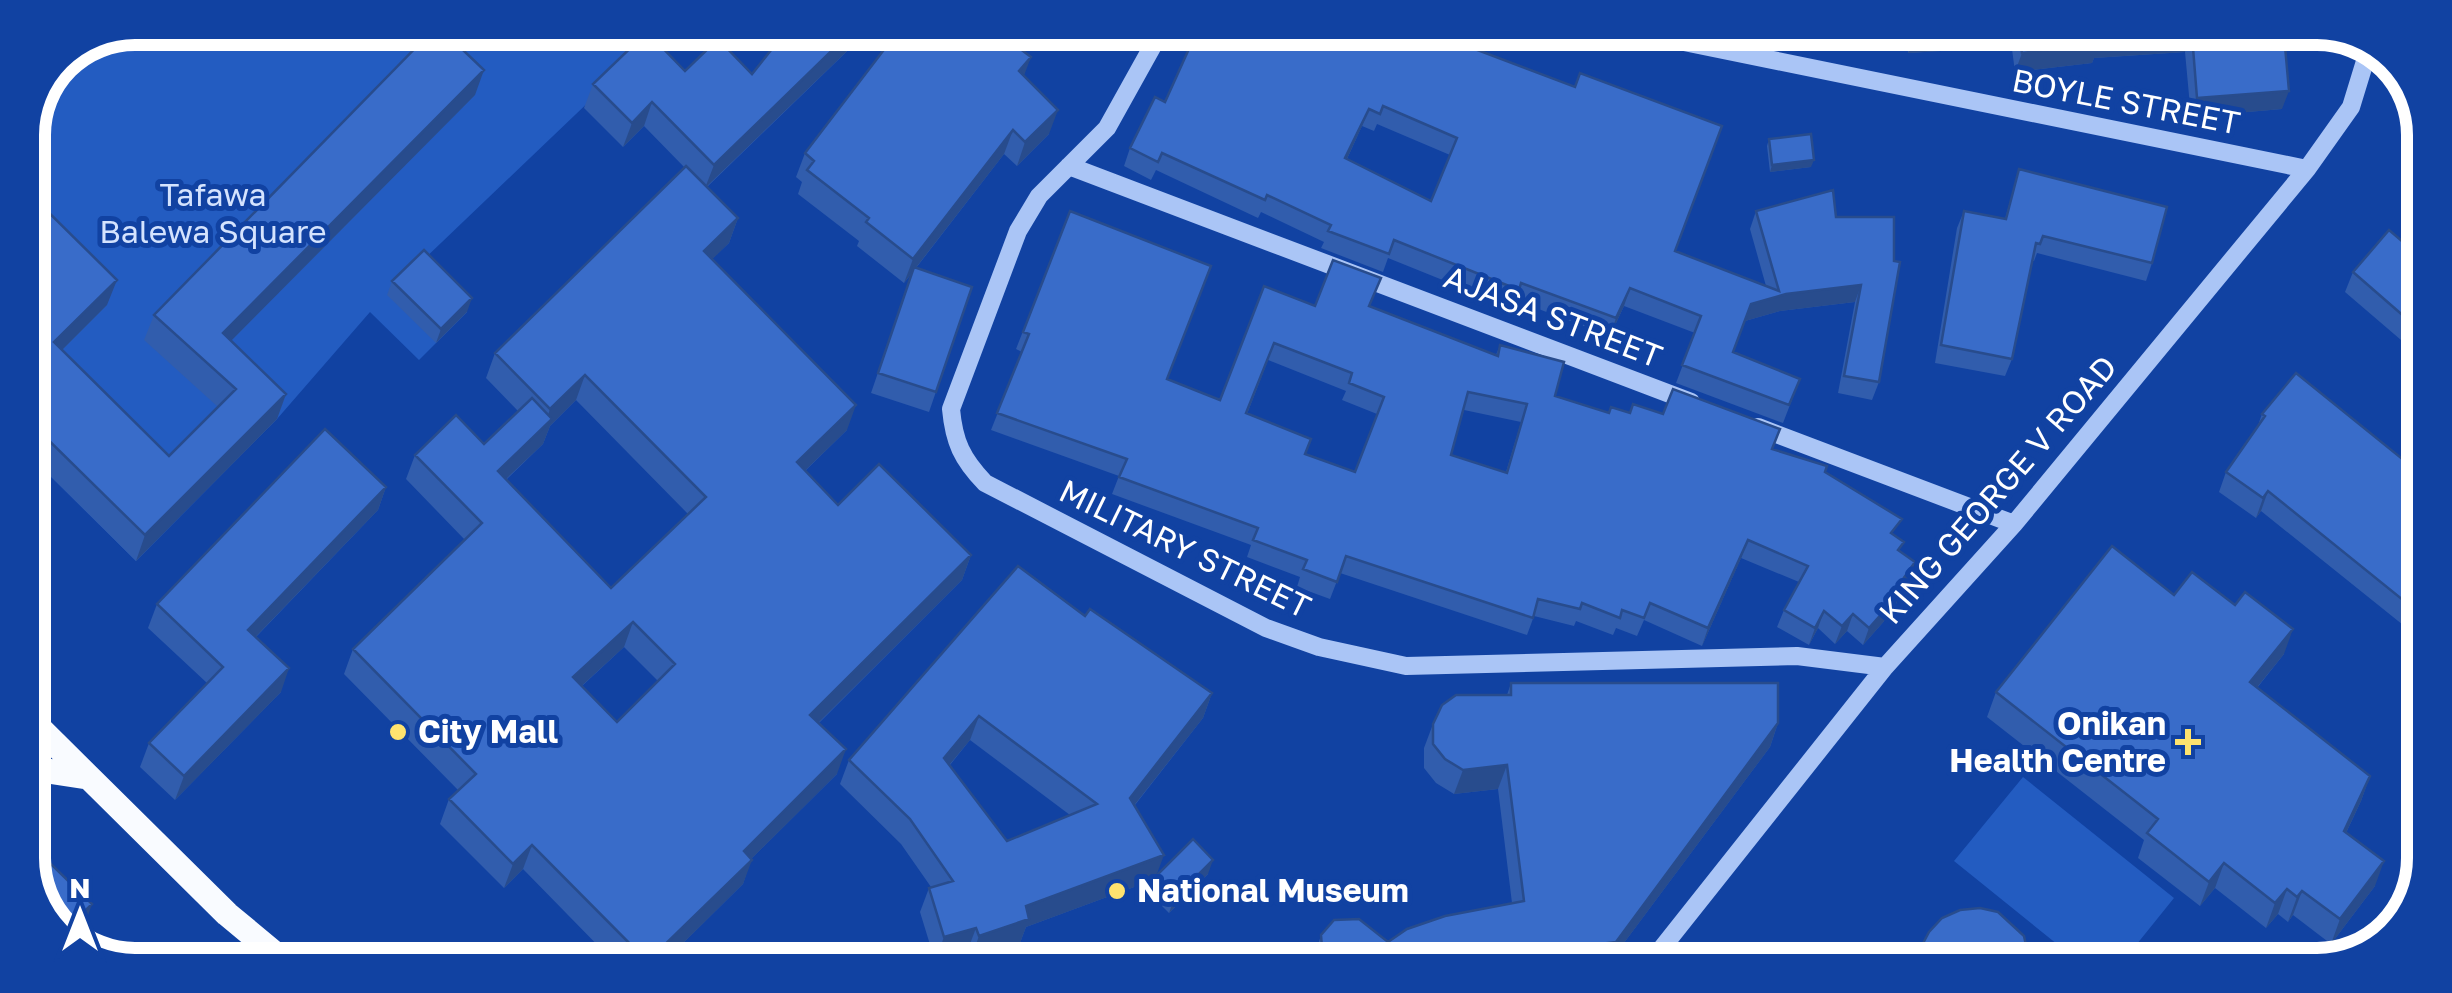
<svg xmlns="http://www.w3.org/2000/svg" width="2452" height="993" viewBox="0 0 2452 993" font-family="'Golos Text',sans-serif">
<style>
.green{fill:#235cc1}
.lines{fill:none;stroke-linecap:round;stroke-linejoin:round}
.minor{stroke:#aac5f6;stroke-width:18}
.major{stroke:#f9fbff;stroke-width:25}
.wall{fill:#315dad;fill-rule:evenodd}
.shaded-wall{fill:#284c8d}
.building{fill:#396cc9;stroke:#284c8d;stroke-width:2.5;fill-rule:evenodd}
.poi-dot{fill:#ffe36f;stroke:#1142a2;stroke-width:4}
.labels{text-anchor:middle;stroke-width:10;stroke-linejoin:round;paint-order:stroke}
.street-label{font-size:32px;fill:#fff;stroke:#1142a2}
.park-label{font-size:32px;fill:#d4e3fe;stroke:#1142a2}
.poi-label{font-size:32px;font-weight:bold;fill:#fff;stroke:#1142a2;text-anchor:start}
.rim{fill:none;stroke:#fff;stroke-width:12}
</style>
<rect width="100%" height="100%" fill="#1142a2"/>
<path class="green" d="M135,28l530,1 -246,235 48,48 -48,48 -49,-48 -93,107 -141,142 -108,-107v-325l31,-70z
M2023,777l151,121 -54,67h-37l-129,-104z"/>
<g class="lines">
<path class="minor" d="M1161,31l-54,97 -68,68 -21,35 -67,178c3,33 11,50 34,74l281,145 53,19 87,19 391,-10 88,11
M1640,33l667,136
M1069,166l622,236
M1758,427l256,97
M1650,963l235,-296 129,-143 293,-355 44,-62 19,-62"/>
<path class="major" d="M28,717l199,197 53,44
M28,768l59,9"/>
</g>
<path class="wall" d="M496,29h43l-20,21z
M787,30h82l-162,157 31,31 -9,25 -17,16 135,171 -42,41 33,34 133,50 -9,25 -143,143 18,51 -86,85 -8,25 -77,76 -55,-1 -88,-90 -19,19 -64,-64 9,-25 9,-9 -114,-116 9,-25 112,-109 -59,-61 9,-24 69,-11 34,-33 -32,-33 9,-25 190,-185 -41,-42 -21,21 -39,-39 9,-24 92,-13 67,3zM576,400l112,114 -77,74 -105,-108 37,-36 7,-18zM624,647l34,34 -41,41 -35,-36z
M899,30l140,1 -17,20 2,25 25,58 -32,32 -13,-12 -88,114 56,19 -43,125 -58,-19 41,-120 -8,10 -47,-37 2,-5 -61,-47 4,-12 -6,-5 9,-24z
M1430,32l245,219 91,35 -16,-57 6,-18 80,6h58l-15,165 -7,18 -34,-7 17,-91 -75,9 -35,10 -12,31 67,27 -17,44 -107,-40 19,-50 -71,-27 -14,30 -95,-36 -3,8 -124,-50 -5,14 -62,-24 3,-6 -63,-30 -3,6 -102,-48 -5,10 -27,-14 6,-18 35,-46zM1377,124l73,31 -19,46 -84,-42 15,-33 12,5z
M1907,34h55l-5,16 -49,3z
M2010,34l274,1 -2,74 -91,8 -6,-65 -91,6 -2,5 -77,9z
M475,95l-244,246 55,53 -9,25 -141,142 -108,-107v-262l79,113 -45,45 107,106 49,-49 -74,-67 10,-25z
M1769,139l42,28 -41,5 -3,-26z
M2019,169l133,94 -6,18 -109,-28 -3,8h-2l-20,98 -7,17 -70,-13 22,-135 7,-17 41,8z
M1070,211l97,168 53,21 44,-114 51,20 55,1 126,48 4,-10 55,51 54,17h21l143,36 52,23 70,64 14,44 -9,13 -6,17 -31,35 -16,-14 -12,13 -17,-16 -9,17 -32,-18 7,-17 15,-28 -58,-24 -39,88 -58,-26 -7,16 -21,-8 -3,7 -37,-14 -2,5 -40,-10 -7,19 -187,-62 -10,26 -33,-12 3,-10 -53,-20 4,-12 -139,-51 7,-18 -128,-46 31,-78 -6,-3zM1268,360l78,31 -4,9 35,14 -22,58 -49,-18 -59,-40zM1464,410l57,12 -15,50 -55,-17z
M2423,259l-1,99 -77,-66 8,-20z
M392,281l75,31 -31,31 -49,-48z
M2262,414l159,60 -3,163 -157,-126 -5,7 -37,-26 7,-20 31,-44z
M386,487l-8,23 -122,127 25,55 -106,108 -35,-33 9,-24 58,-60 -59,-55 9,-24z
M2174,595l61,10 49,49 -27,34 113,88 -9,25 -15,32 29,53 -44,58 -38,-29 -5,7 -10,-8 -12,14 -51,-40 -15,18 -62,-48 6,-18 -157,-123 9,-25z
M1085,616l127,77 -9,25 -68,87 22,70 51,-1 -39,39 -21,-21 5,-12 -127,47 -6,16 -50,18 -3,-9 -32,9 -15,-49 9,-24 2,-1 -30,-43 -61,-60 9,-24zM970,740l100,75 -63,26 -57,-76z
M1511,683l267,40 -8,24 -161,216 -296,-1 8,-27 67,7 124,-39 -14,-114 -44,5 -18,-11 -12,-15v-20l9,-24 74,-29z"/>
<path class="shaded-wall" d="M527,29h12l-20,21 7,-20z
M853,30h16l-164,158 9,-23z
M1028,31h11l-32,38 8,-24z
M1801,34h46l-2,5z
M2172,35h19l-6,17 -91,6 -2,5 -77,9 7,-19 76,-13z
M1962,36l-5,14 -49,3 5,-14z
M1031,57l-9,24 -3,-10z
M484,70l-9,25 -261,263 9,-25z
M2289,91l-7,18 -91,8 6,-19z
M652,102l-8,24 -21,21 9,-24z
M1369,109l-7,17 -23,50 6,-18z
M1058,110l-9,24 -32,32 8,-24z
M1013,130l-9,24 -100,129 9,-24z
M1814,160l-3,7 -41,5 2,-7z
M738,218l-9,25 -34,33 9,-25z
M117,280l-10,25 -62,62 9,-25z
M1861,285l-6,17 -75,9 -35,10 6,-17 35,-10z
M1630,288l-6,18 -14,30 6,-18z
M472,298l-5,14 -31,31 5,-14z
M585,375l-9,25 -26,26 -7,18 -55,52 10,-25 46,-44 6,-18z
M286,394l-9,25 -141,142 9,-26z
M856,405l-9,25 -59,57 9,-25z
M386,487l-8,23 -138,143 8,-23z
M2268,491l-7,20 -5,7 7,-20z
M1748,540l-7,18 -39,88 6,-18z
M971,555l-9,25 -161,160 9,-25z
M1915,562l-6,18 -12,16 3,-3 -6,17 -31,35 6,-17z
M1824,611l-6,17 -9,17 6,-17z
M1853,614l-6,17 -12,13 7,-18z
M633,622l-9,25 -60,55 9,-25z
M2293,629l-9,25 -43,53 9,-25z
M289,668l-8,24 -106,108 9,-24z
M1212,693l-9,25 -82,104 9,-24z
M979,716l-9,24 -35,42 9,-24z
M1778,723l-8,24 -161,216h-46l5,-15z
M846,749l-9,25 -103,102 10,-25z
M1507,765l-9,24 -44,5 9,-24z
M2370,776l-9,25 -26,55 9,-25z
M532,845l-9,24 -19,19 9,-24z
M1164,855l-9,24 -1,-1 -1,2 -127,47 -6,16 -50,18 9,-25 47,-30z
M752,860l-9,24 -77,76h-17z
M1213,860l-5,14 -39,39 5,-14z
M2384,861l-9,25 -44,58 9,-25z
M2224,863l-9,25 -15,18 9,-24z
M2287,889l-9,25 -12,14 9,-25z
M2302,891l-9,24 -5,7 9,-25z
M92,904l-8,23 -13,13 -8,-7z
M976,928l-9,24 -32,9 9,-24z"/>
<path class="building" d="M434,29h7l43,41 -261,263 63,61 -141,141 -117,-115v-228l89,88 -63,62 115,114 67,-67 -82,-74z
M787,30h66l-139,135 -62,-63 -20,21 -39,-39 54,-52 38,39 33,-32 34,35z
M899,30l129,1 -13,14 16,12 -12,14 39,39 -33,32 -12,-12 -100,129 -47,-37 3,-4 -62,-48 7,-9 -9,-8z
M1197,31l233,1 145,55 5,-14 142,53 -47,125 104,40 -23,-80 77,-21 3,27h58v44l6,1 -21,120 -35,-6 17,-91 -75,9 -35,10 -18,48 67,27 -11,26 -107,-40 19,-49 -71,-28 -14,30 -95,-35 -2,7 -125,-50 -5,14 -61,-23 3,-6 -64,-30 -2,5 -103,-47 -4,9 -28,-14 25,-51 10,5zM1383,106l74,32 -26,63 -86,-43 24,-49 11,5z
M1913,34h49v2l-49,3z
M2019,34l153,1 -74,5 1,4 -77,9z
M2192,35h92l5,56 -92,7z
M1811,134l3,26 -42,5 -3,-26z
M686,166l52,52 -34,33 152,154 -59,57 41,43 41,-41 92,91 -161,160 36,34 -102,102 8,9 -103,100 -4,-1 -113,-114 -19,19 -64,-65 27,-25 -123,-125 129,-126 -67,-68 41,-40 28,29 48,-46 20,21 -54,52 113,117 95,-91 -121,-122 -35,34 -55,-56zM633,622l42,42 -58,58 -44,-45z
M2019,169l148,38 -15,56 -109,-27 -3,8 -4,-1 -24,116 -71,-14 23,-134 42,8z
M1070,211l141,55 -44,113 53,21 44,-114 51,20 18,-46 48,18 -12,28 129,50 2,-11 64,17 -9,34 54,17 2,-6 19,6 3,-9 30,10 10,-25 107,40 -8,20 55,17 -2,6 77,47 -11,14 13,9 -6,8 17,12 -19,27 4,4 -31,35 -16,-14 -11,12 -18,-15 -9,17 -31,-18 24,-44 -60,-26 -40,88 -58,-25 -6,15 -22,-8 -2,8 -38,-15 -2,6 -42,-10 -5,19 -187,-62 -9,26 -34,-13 4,-9 -54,-20 5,-12 -139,-51 8,-18 -130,-46 32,-79 -6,-2zM1274,343l78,30 -3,10 35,14 -29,75 -50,-18 6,-15 -65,-26zM1468,392l59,12 -20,69 -56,-18z
M2389,230l34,29 -1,73 -69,-60z
M424,250l48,48 -31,31 -49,-48z
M914,267l58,20 -36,105 -58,-19z
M2296,373l125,101 -2,139 -151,-122 -5,7 -37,-26 39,-56 -3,-2z
M325,429l61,58 -138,143 41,38 -105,108 -35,-33 74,-76 -66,-63z
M2112,546l62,49 18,-23 43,33 10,-13 48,37 -43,53 120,94 -26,55 40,30 -44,58 -38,-28 -5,6 -10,-8 -12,14 -51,-40 -15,19 -62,-49 11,-14 -162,-127z
M1018,566l67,50 5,-7 122,84 -82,105 34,57 -138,51 3,13 -50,17 -3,-8 -32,9 -15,-49 24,-7 -43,-62 -61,-59zM979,716l118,88 -90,37 -63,-83z
M1511,683h267v40l-162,219 -48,6 2,15 -244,-1 -3,-2 -2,-25 13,-15 25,-1 29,23 19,-13 38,-13 79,-15 -17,-136 -44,5 -18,-11 -12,-15v-20l9,-19 14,-10h55z
M28,799h8l2,66 13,-1 41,40 -29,29 -14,-10 -21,-58z
M1193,839l20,21 -39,39 -20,-21z
M1980,908l18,4 26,24 6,28h-111l1,-15 9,-17 13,-14 18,-8z"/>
<g class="poi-dot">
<circle cx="398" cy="732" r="10"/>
<path d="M2183 727h10v10h10v10h-10v10h-10v-10h-10v-10h10z"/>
<circle cx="1117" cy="891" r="10"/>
</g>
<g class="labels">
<g class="street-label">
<text transform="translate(2126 102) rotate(11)" y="11">BOYLE STREET</text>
<text transform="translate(1553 317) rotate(21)" y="11">AJASA STREET</text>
<text transform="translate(1998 490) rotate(-49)" y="11">KING GEORGE V ROAD</text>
<text transform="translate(1185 549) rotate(26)" y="11">MILITARY STREET</text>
</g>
<g class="park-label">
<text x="213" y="206">Tafawa<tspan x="213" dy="37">Balewa Square</tspan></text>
</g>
<g class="poi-label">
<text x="2166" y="735" text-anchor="end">Onikan<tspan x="2166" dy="37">Health Centre</tspan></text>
<text x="418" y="743">City Mall</text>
<text x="1137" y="902">National Museum</text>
</g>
</g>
<path d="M0 0H2452V993H0ZM135 45H2317A90 90 0 0 1 2407 135V858A90 90 0 0 1 2317 948H135A90 90 0 0 1 45 858V135A90 90 0 0 1 135 45Z" fill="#1142a2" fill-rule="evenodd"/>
<path class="rim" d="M135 45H2317A90 90 0 0 1 2407 135V858A90 90 0 0 1 2317 948H135A90 90 0 0 1 45 858V135A90 90 0 0 1 135 45Z"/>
<g transform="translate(80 913)" stroke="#1142a2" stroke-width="8" paint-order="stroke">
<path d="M0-8L18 38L0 25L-18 38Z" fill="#ffffff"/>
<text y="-15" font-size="28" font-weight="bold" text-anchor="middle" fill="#ffffff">N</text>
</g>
</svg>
